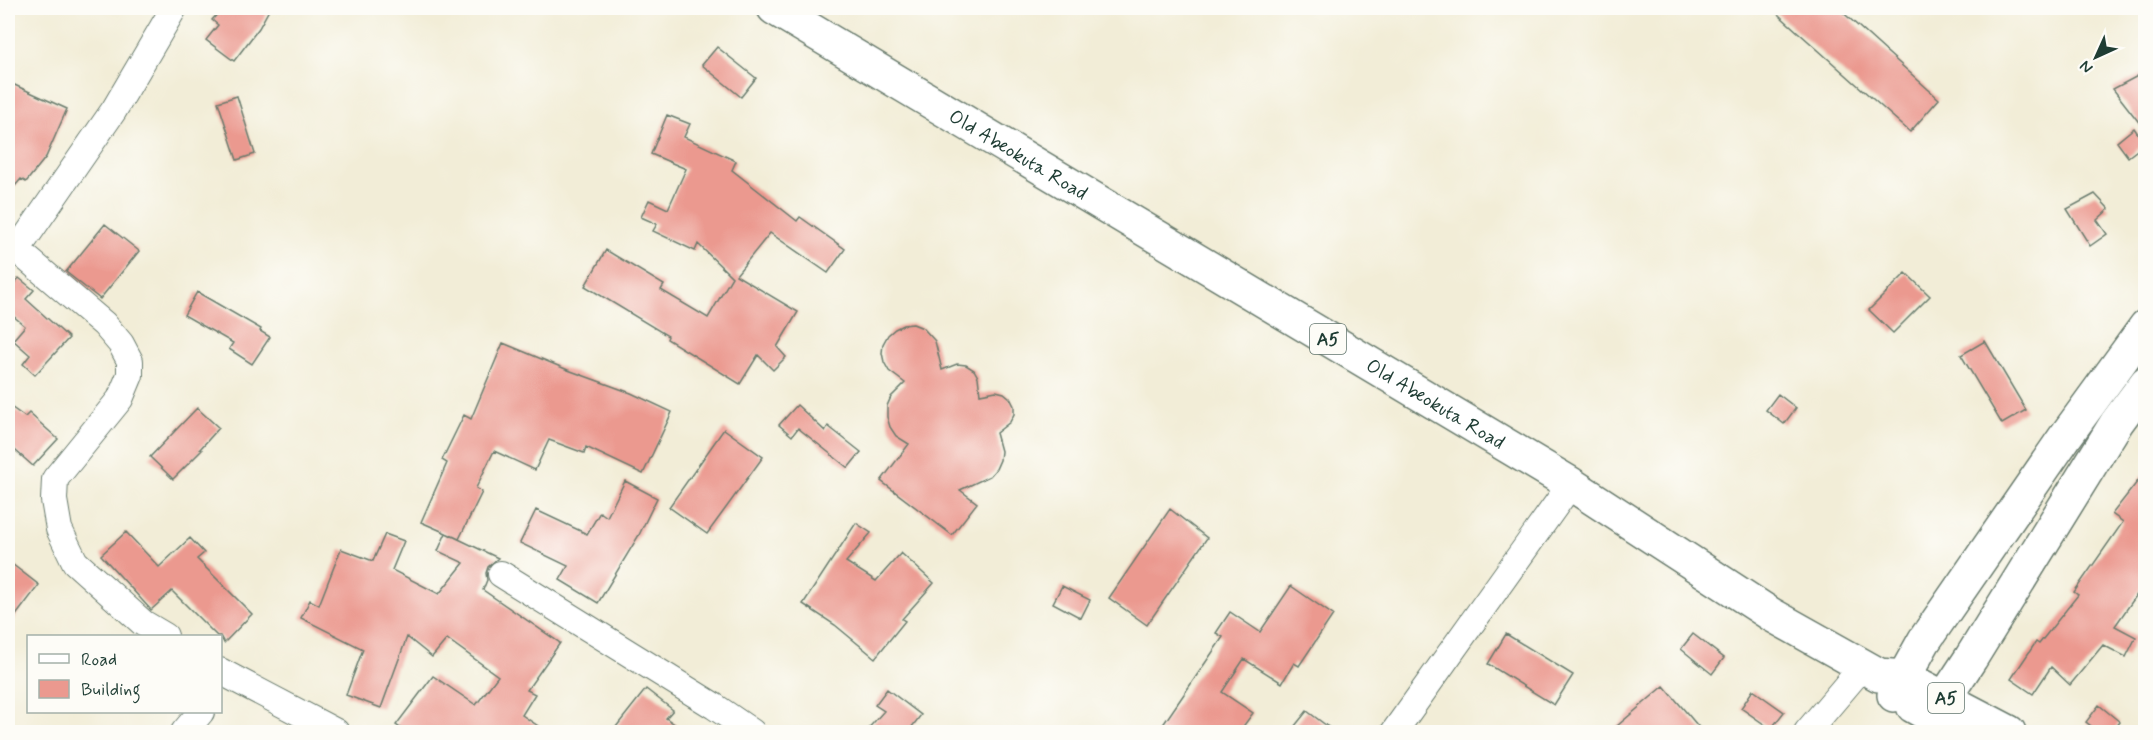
<svg xmlns="http://www.w3.org/2000/svg" width="2153" height="740" viewBox="0 0 2153 740" font-family="Mynerve,sans-serif">
<style>
.building{fill:#eb998f}
.lines{fill:none;stroke-linecap:round;stroke-linejoin:round}
.minor-casing{stroke:#697b6d;stroke-width:28}
.highway-casing{stroke:#697b6d;stroke-width:36}
.minor{stroke:#fff;stroke-width:26}
.highway{stroke:#fff;stroke-width:33}
.labels{text-anchor:middle;stroke-width:6;stroke-linejoin:round;paint-order:stroke}
.shield{fill:#fdfcf7;stroke:#62766e;stroke-width:1.5}
.shield-label{font-size:18px;font-weight:bold;fill:#1f3d34}
.street-label{font-size:20px;fill:#1f3d34;stroke:#fdfcf7}
</style>
<rect width="100%" height="100%" fill="#fdfcf7"/>
<filter id="ink" filterUnits="userSpaceOnUse"><feTurbulence type="fractalNoise" baseFrequency=".0167" numOctaves="2"/><feDisplacementMap in="SourceGraphic" scale="12" xChannelSelector="R" yChannelSelector="G"/><feConvolveMatrix kernelMatrix="1 2 1 2 8 2 1 2 1" color-interpolation-filters="sRGB"/></filter>
<filter id="wash" filterUnits="userSpaceOnUse"><feTurbulence type="fractalNoise" baseFrequency=".008" numOctaves="4" result="noise"/><feDisplacementMap in="SourceGraphic" scale="24" xChannelSelector="R" yChannelSelector="G"/><feGaussianBlur stdDeviation="1.35" result="paint"/><feColorMatrix in="noise" values="0 0 0 0 0 0 0 0 0 0 0 0 0 0 0 0 0 1.4 0 .05"/><feComposite in="paint" operator="in"/></filter>
<g filter="url(#wash)">
<rect width="100%" height="100%" fill="#f2edd7"/>
<g id="blocks">
<path class="building" d="M223,8h47l-11,20 -25,33 -28,-21 12,-15 -6,-5z
M1771,8h67l101,91 -29,33z
M717,47l39,31 -15,19 -39,-32z
M2145,72v58l-32,-41z
M8,82l59,27 -21,48 -20,25 -5,-3 -13,15z
M237,96l18,58 -18,6 -19,-58z
M667,115l23,9 -6,13 52,24 -4,9 65,51 3,-4 45,32 -17,24 -58,-40 -34,42 62,37 -21,35 9,10 -13,13 -15,-15 -18,29 -73,-45 1,-3 -83,-50 21,-36 58,35 -3,5 47,28 24,-41 -34,-33 -3,7 -42,-20 4,-7 -16,-7 8,-17 19,9 18,-40 -35,-15z
M2134,128l11,16 -17,13 -11,-15z
M2095,194l14,15 -12,11 10,14 -17,12 -23,-37z
M105,224l34,27 -39,48 -34,-27z
M1906,273l24,23 -37,37 -24,-23z
M19,278l15,12 -8,9 43,39 -34,37 -12,-11 7,-9 -17,-15 12,-14 -13,-11 -4,5v-37l3,4z
M197,292l64,37 -1,2 10,6 -18,27 -23,-15 4,-6 -49,-28z
M913,324l10,4 12,13 7,29 15,-6 9,1 8,5 4,7 2,17 16,-3 8,2 6,5 4,8v8l-4,8 -14,11 5,18 -1,9 -4,9 -6,7 -30,14 17,13 -25,32 -71,-54 28,-37 -13,-8 -6,-9 -3,-10v-11l4,-9 14,-14 -16,-12 -5,-9 -2,-9 1,-9 5,-9 7,-6 8,-4z
M1985,341l41,69 -24,14 -41,-69z
M503,343l65,27 63,23 41,19 -29,62 -57,-27 -2,6 -35,-13 -14,30 -41,-19 -18,37 6,4 -23,47 -13,-6 52,25 -10,9 -2,6 1,7 -4,10 77,53 -33,47 8,4 -13,21 25,17h-141l-10,-7 37,-49 43,29 22,-29 -51,-37 -15,18 -25,-20 -26,71 -35,-13 17,-46 -62,-31 9,-18 9,5 22,-56 32,12 12,-27 19,7 -12,29 47,24 25,-31 -26,-12 8,-18 -25,-11 26,-59 -5,-3 22,-45 7,4z
M1778,394l18,14 -12,16 -18,-14z
M8,405l17,12 4,-4 29,26 -25,27 -25,-22z
M797,405l28,26 3,-5 33,26 -13,16 -50,-40 -6,8 -13,-11z
M197,408l22,20 -19,21 2,1 -29,29 -23,-22z
M724,429l39,28 -56,77 -38,-27z
M2145,472v111l-30,43 21,11 -10,20 -23,-12 -33,40 -19,-18 -18,27 -22,-15 25,-37 3,2 39,-49 -4,-3 49,-70 -11,-8z
M625,481l32,17 -18,37 -41,68 -38,-23 8,-14 -48,-23 16,-33 51,24 13,-22 7,5z
M1170,509l37,29 -60,87 -38,-27z
M856,523l15,10 -25,29 30,19 25,-28 33,30 -32,36 3,2 -30,37 -40,-33 -32,-21z
M126,532l33,35 31,-29 14,15 -7,6 55,55 -28,29 -4,-7h-3l-45,-45 -21,19 -50,-55z
M8,561l31,24 -31,41z
M1062,586l28,14 -9,18 -28,-15z
M1291,586l42,29 -34,51 -5,-3 -12,20 -38,-24 -22,33 31,21 -14,19h-81l65,-95 -7,-4 14,-21 30,20z
M1506,634l67,41 -19,30 -66,-41z
M1693,634l31,24 -12,16 -31,-25z
M1664,686l39,46h-93z
M646,689l27,21 -7,8 20,14h-74z
M887,689l34,26 -13,17h-43l19,-21 -9,-6z
M1753,690l31,22 -13,17 -30,-21z
M2099,705l21,17 -8,10h-13l-13,-10z
M1307,711l28,21h-45z"/>
</g>
</g>
<g filter="url(#ink)">
<use href="#blocks" fill-opacity="0" stroke="#697b6d" stroke-width="1.5"/>
<g class="lines">
<g class="minor-casing">
<path id="minor" d="M8,244l9,6 97,-140 60,-102
M17,250l87,74 17,20 9,17v14l-10,24 -65,80 -1,21 5,29 16,33 68,61 22,13
M501,574l213,132 38,26
M220,671l116,61
M184,732l17,-20
M1394,732l177,-248
M1807,732l56,-66"/>
</g>
<g class="highway-casing">
<g id="highway">
<path id="s1" d="M774,8l797,476 201,131 107,60 25,2 105,55"/>
<path d="M1894,695l30,-54 141,-204 81,-111"/>
<path d="M1913,706l46,26"/>
<path d="M1932,717l39,-59 146,-236 29,-39"/>
</g>
</g>
<use href="#minor" class="minor"/>
<use href="#highway" class="highway"/>
</g>
</g>
<g class="labels">
<g class="shield">
<rect x="1310" y="324" width="36" height="30" rx="4.5"/>
<rect x="1928" y="683" width="36" height="30" rx="4.5"/>
</g>
<g class="shield-label">
<text x="1328" y="345">A5</text>
<text x="1946" y="704">A5</text>
</g>
<g class="street-label">
<text dy="7" stroke="none"><textPath href="#s1" startOffset="285">Old Abeokuta Road</textPath></text>
<text dy="7" stroke="none"><textPath href="#s1" startOffset="771">Old Abeokuta Road</textPath></text>
</g>
</g>
<rect width="2153" height="740" fill="none" stroke="#fdfcf7" stroke-width="30"/>
<rect x="27" y="635" width="195" height="78" fill="#fdfcf7" stroke="#a4b0a9" stroke-width="1.5"/>
<rect x="39" y="654" width="30" height="9" fill="#ffffff" stroke="#a4b0a9" stroke-width="1.5"/>
<text x="81" y="665" font-size="18" fill="#1f3d34">Road</text>
<rect x="39" y="680" width="30" height="18" fill="#eb998f" stroke="#a4b0a9" stroke-width="1.5"/>
<text x="81" y="695" font-size="18" fill="#1f3d34">Building</text>
<g transform="translate(2096 57) rotate(225)" stroke="#fdfcf7" stroke-width="4.5" paint-order="stroke">
<path d="M0-4.5L10 22L0 15L-10 22Z" fill="#1f3d34"/>
<text y="-9" font-size="16" font-weight="bold" text-anchor="middle" fill="#1f3d34">N</text>
</g>
</svg>
